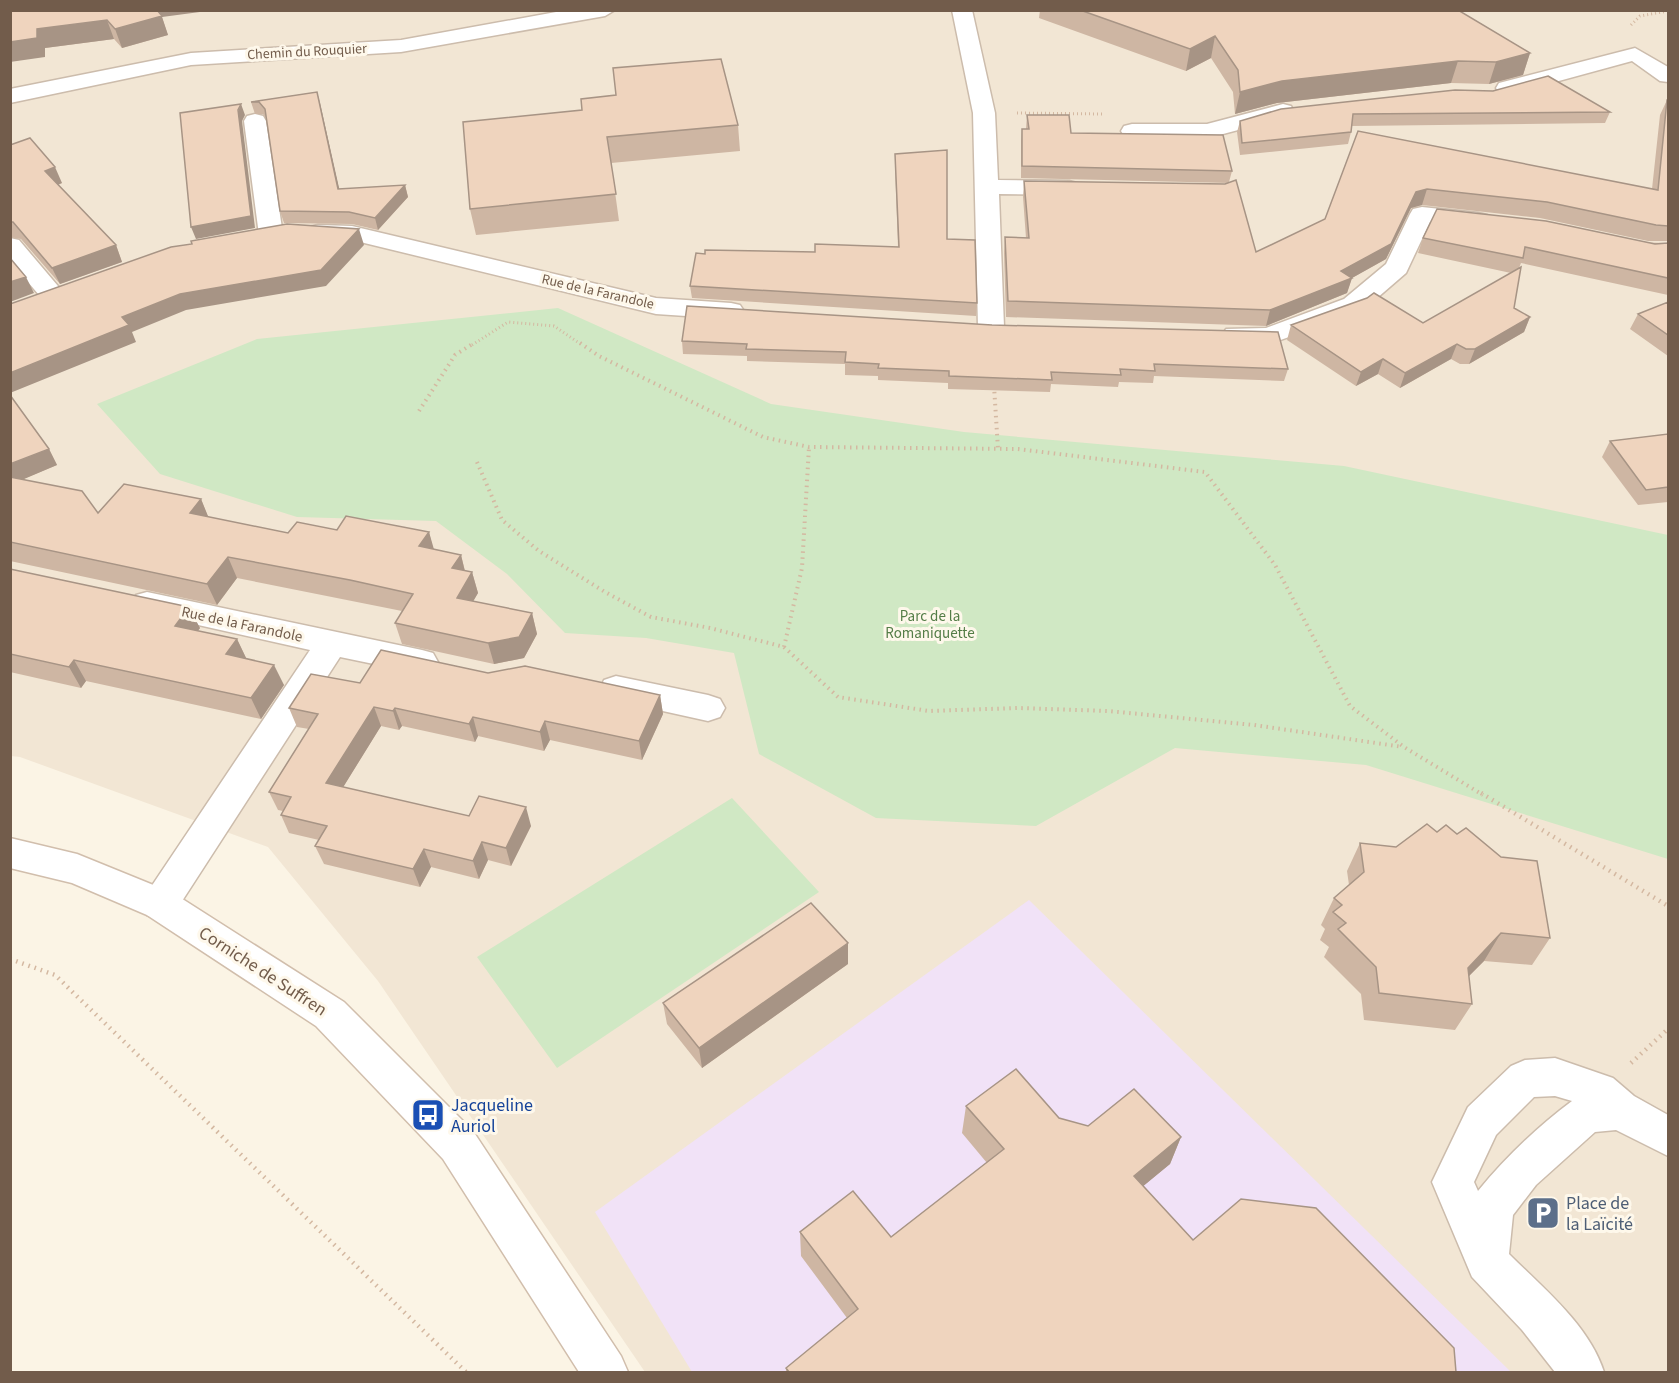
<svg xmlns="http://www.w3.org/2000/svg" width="1679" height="1383" viewBox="0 0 1679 1383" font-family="'Source Sans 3',sans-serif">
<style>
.residential{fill:#f2e6d4}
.education{fill:#f1e2f7}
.green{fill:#d0e8c4}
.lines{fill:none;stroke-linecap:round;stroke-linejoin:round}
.street-casing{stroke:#ccbcac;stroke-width:3}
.secondary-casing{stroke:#d1beac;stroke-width:3}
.path-far2{stroke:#d4b8a1;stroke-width:3;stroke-dasharray:1 3;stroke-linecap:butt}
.path-far1{stroke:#d4b8a1;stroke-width:4;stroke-dasharray:1.5 4.5;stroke-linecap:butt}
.path{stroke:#d4b8a1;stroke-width:4.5;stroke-dasharray:1.5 5;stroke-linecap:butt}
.street{fill:#fff;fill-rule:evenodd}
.secondary{fill:#fff;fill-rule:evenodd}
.wall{fill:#ceb6a3}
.shaded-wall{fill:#a79485}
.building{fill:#efd4be;stroke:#a79485;stroke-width:1.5}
.labels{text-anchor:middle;stroke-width:6;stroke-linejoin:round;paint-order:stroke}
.far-street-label{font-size:14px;fill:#725c4b;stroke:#fef8eb}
.park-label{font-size:15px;fill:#547d47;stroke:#fef8eb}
.street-label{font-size:15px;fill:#725c4b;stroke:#fef8eb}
.near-street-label{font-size:18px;fill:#725c4b;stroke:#fef8eb}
.near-transit-label{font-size:18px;fill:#164399;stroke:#fef8eb;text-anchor:start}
.near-service-label{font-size:18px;fill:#4e5e75;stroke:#fef8eb;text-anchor:start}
</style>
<rect width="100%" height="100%" fill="#fbf4e5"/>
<path class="residential" d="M10,11h1658v1361h-1023l-267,-391 -110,-134 -248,-90 -9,-1z"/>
<path class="education" d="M1029,900l482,472h-819l-97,-160z"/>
<path class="green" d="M558,308l213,96 193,28 380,34 324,69v324l-302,-94 -191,-17 -139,78 -160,-8 -117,-64 -25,-101 -88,-15 -81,-5 -58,-59 -71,-53 -139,-4 -137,-43 -63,-70 160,-65z
M732,798l87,94 -262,176 -80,-111z"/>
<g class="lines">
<g class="street-casing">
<path id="street" d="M567,10h48l-10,6 -204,36 -210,13 -181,38v-14l181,-36 210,-13z
M952,10h20l23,103 3,67 71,1 8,2 4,5 -4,5 -8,2 -70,-1 5,133 -4,6 -9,2 -9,-2 -4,-6 -5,-214z
M1635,48l33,19v15l-8,-1 -28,-20 -125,34 -8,-2 -3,-5 3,-5z
M1283,104l8,2 3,5 -3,5 -83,22h-76l-8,-2 -3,-5 3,-5 8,-2h75z
M255,114l8,2 3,5 17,114 -3,5 -9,2 -9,-2 -3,-5 -15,-114 3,-5z
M1422,207l56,6 9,2 3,5 -3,5 -9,2 -48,-5 -24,51 -44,38 -93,33 -43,-3 -4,-6 4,-6 40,-1 78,-29 42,-35 24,-50 3,-5z
M318,225l34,1 304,72 75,5 9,2 4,6 -4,6 -9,2 -75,-5 -304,-74 -43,-3 -3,-5 3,-5z
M10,238l9,2 44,52 4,5 -4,5 -9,3 -9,-3 -35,-41z
M147,592l275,58 11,3 5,9 -5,9 -11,3 -82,-17 -167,258 -13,5 -13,-5 -5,-11 5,-11 163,-243 -174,-39 -5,-8 5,-8z
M616,676l92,19 12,4 5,9 -5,9 -12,4 -104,-23 -4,-9 4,-9z
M1555,1058l58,20 21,18 34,19v41l-52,-26 -21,2 -59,53 -23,30 -4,39c34,34 80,71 95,118h-49l-33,-42 -50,-53 -40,-95 36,-75 43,-41 14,-6zM1555,1096l17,5c-36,27 -66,56 -94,90l-4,-9 22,-47 38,-38z"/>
</g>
<g class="secondary-casing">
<path id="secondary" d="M10,838l67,16 96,39 171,109 129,129 148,225 7,16h-49l-136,-213 -127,-133 -169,-111 -75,-32 -62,-15z"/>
</g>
<path class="path-far2" d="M1631,25l9,-9 28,-5
M1017,113l86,1
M472,345l36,-23 46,4 28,19"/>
<path class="path-far1" d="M580,343l19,13 164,81 46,10 209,2 187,23 70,93 75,141 54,41 79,48
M994,386l4,63
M419,411l36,-56 19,-12
M477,462l25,58 37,31 66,41 46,25 59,11 74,19 18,-79 7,-121
M784,647l54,50 91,14 89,-3 90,3 146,14 149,22"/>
<path class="path" d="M1481,793l187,113
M10,959l45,16 411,397
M1631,1063l37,-34"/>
<use href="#street" class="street"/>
<use href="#secondary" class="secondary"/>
</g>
<path class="wall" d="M10,10l152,7 6,18 -46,13 -8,-9 -69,9v9z
M1040,10h422l-2,1 70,42 -7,22 -34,9 -38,-1 -174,20 -42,11 -2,-22 -22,-34 -25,13 -147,-53z
M317,92l22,97 66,-4 3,12 -30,33 -26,-6 -68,-1 -4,-12 -14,-93 -3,-4h-8l-4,-12z
M1667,100h1v141h-20l-108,-23 -118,-13 -11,3 -25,51 -34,19 -5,15 -81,33 -260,-9 -2,-64 1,-16 21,1 -3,-41 1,-16 201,3 4,-1 -208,-5v-37l1,-12h4l1,-14 44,18 161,38 -3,11 27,70 69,-33 33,-88 294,58 8,-74z
M1281,109l329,3 -5,11 -253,3 -1,6 -3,12 -108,11 -3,-23 3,-11z
M463,122l275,3 2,26 -129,12 8,58 -143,14 -6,-26z
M10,145l52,38 -4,2 58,60 6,17 -62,22 -39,-45 -11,-2z
M895,154l52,85 30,64 -1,13 -284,-18 -2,-12 125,-34 83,-5 -3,-81z
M1423,238l245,5v52l-147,-32 -2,5 -5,40 16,9 -6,15 -55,32h-9l-9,-5 -51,29 -22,-14 -22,12 -69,-46 4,-15 132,-2 88,-50 -93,-20z
M1668,302v54l-38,-27 8,-15z
M682,341l606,28 -4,12 -130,-5 -1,7 -34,-1 -1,5 -67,-3 -1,8 -102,-3v-6l-70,-3v-4l-33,-1v-11l-98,-3v-5l-64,-2z
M10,395l39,54 8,16 -34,14 75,34 103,-14 7,18 80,16 49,-3 92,2 4,17 28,6 4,16 7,1 6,21 -5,8 59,12 5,21 -13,24 -30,6 -92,-20 -7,-21 7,-12 -165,-33 -20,27 -207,-44z
M1668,434v68l-30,3 -36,-48 8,-16z
M10,569l190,59 -2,3 39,8 9,19 38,27 -23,34 -175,-38 -5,7 -71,-16z
M488,673l172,22 3,19 -21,46 -92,-20 -6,11 -66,-15 -3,6 -73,-16 -3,4 -18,-4 -38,61 126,29 62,10 -20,40 -23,-6 -9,19 -48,-12 -11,20 -96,-23 -9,-18 4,-6 -30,-7 -8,-18 2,-4 -5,-1 -9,-18 40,-63 -12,-2 -8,-19 71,-25z
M1360,843l190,95 -18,27 -48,-4 -15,15 3,28 -17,26 -91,-10 -3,-26 -37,-37 5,-10 -9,-7 5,-11 -4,-4 13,-27 15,-13 -2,-14z
M848,964l-146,104 -35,-44 -4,-21z
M966,1106l93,12 29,8 93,11 -11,27 -27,22 50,54 263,132h-670v-4l61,-50 -46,-62 -1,-24 91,5 96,-74 -25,-30z"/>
<path class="shaded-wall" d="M153,10h62l-53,7 6,18 -46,13 -7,-19z
M107,20l7,19 -69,9v9l-35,5v-20l27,-13z
M1215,36l-4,22 -25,13 4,-22z
M1530,53l-7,22 -34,9 7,-22z
M1458,61l-7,22 -174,20 -42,11 5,-22 42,-11z
M317,92l3,11 22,98 -4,-12z
M241,104l4,11 -3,6 13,107 -59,11 -5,-12z
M55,167l7,16 -10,4 -7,-16z
M405,185l3,12 -30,33 -3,-12z
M1427,189l-5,16 -11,3 -25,51 -34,19 -5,15 -81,33 4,-16 71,-39 75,-79z
M359,229l5,16 -38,41 -140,24 -54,22 4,10 -126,51v-20l112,-56 58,-23z
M116,245l6,17 -62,22 -8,-16z
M26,277l8,16 -24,9v-20z
M1530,317l-6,15 -55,32 6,-15z
M1457,344l-6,15 -51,29 5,-15z
M1383,359l-5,15 -22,12 5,-14z
M49,449l8,16 -47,20v-21z
M201,499l9,22 -20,-8z
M429,532l6,21 -16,-7z
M461,555l5,21 -14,-8z
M228,557l9,21 -20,27 -10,-21z
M472,572l6,21 -15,26 -6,-21z
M189,607l11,21 -15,19 -10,-21z
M532,613l5,21 -13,24 -30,6 -6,-21z
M237,639l10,21 -21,-6z
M74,660l12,21 -5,7 -12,-21z
M274,665l10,20 -23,34 -10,-21z
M660,695l3,19 -21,46 -3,-19z
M374,707l7,19 -47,76 -8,-19z
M395,708l7,18 -3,4 -6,-19z
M473,717l5,19 -3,6 -6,-18z
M545,721l5,19 -6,11 -4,-19z
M526,807l5,19 -20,40 -5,-18z
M482,842l6,18 -9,19 -6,-18z
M424,849l7,18 -11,20 -7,-18z
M1501,933l-17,28 -33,33 17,-26z
M848,943v21l-146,104 -3,-20z
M1181,1137l-11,27 -46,38 10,-26z"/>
<path class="building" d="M10,10h147l5,6 -47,13 -8,-9 -70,9v9l-27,4z
M1080,10h378l72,43 -34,9 -38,-1 -176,20 -42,11 -2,-22 -23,-34 -25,13z
M721,59l17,66 -131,12 9,57 -146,15 -7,-87 119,-12 -1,-11 35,-4 -3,-27z
M1548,76l62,36 -257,2 -2,18 -109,11 -2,-22 41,-12 174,-19 38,1z
M317,92l21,97 67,-4 -30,33 -26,-6 -69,-1 -15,-102 -6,-7h-8z
M1667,100h1v126l-12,-1 -109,-23 -120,-13 -11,3 -25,52 -50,27 11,7 -82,32 -262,-9 -3,-64 24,1 -5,-57 201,3 11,-4 20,72 69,-33 33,-88 300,59z
M241,104l-3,6 13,106 -60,11 -11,-114z
M1027,115h42l2,18 152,2 9,36 -210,-5v-37h7z
M30,138l25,29 -10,4 71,74 -64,23 -39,-46h-3v-77z
M947,150v89l28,1 2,63 -287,-17 6,-33 9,1v-4l110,2v-8l84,3 -4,-93z
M1437,209l109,12 109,23 13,-1v35l-143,-31 -2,11 -100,-20z
M287,224l72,5 -38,41 -141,24 -58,23 7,8 -119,48v-69l161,-57 21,-3 -1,-3z
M10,258l16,19 -16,5z
M1521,267l-7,41 16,9 -55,32h-9l-9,-5 -52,29 -22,-14 -22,13 -70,-47 76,-27 7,-5 49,30z
M1668,302v33l-30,-21z
M687,306l305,19 286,7 10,37 -134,-5 1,7 -35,-2 1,6 -70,-3 1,8 -103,-4v-5l-71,-3 1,-4 -34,-2 1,-10 -100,-3 1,-5 -65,-3z
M10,395l39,54 -39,15z
M1668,434v53l-22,3 -36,-49z
M10,477l72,14 16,22 26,-29 77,15 -11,14 98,20 9,-11 40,8 9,-14 83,16 -10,14 42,9 -9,13 20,4 -15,26 75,15 -13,24 -31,6 -93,-20 18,-29 -63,-14 -122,-23 -21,27 -197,-42z
M10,569l179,38 -14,19 62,13 -11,15 48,11 -23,33 -177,-38 -5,7 -59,-13z
M381,650l107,23 37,-7 135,29 -21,46 -94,-20 -5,11 -67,-15 -4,7 -74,-16 -2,3 -19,-4 -48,76 143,33 10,-20 47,11 -20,41 -24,-6 -9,19 -49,-12 -11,20 -98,-23 12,-20 -46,-11 10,-18 -22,-5 49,-78 -29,-6 22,-34 49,9z
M1427,824l10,8 9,-7 11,9 9,-6 35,29 36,4 13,77 -49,-5 -33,35 4,36 -93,-11 -3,-26 -38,-38 8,-6 -13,-11 9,-7 -8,-7 30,-26 -4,-29 36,4z
M811,903l37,40 -149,105 -36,-45z
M1016,1069l43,49 29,8 46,-37 47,48 -47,39 59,64 48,-41 75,9 138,140 2,24h-667l-3,-4 72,-59 -58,-77 53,-41 38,46 113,-88 -38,-43z"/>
<defs>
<g id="bus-square" transform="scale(1.725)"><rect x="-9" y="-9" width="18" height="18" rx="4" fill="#1a4fb4" stroke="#fef8eb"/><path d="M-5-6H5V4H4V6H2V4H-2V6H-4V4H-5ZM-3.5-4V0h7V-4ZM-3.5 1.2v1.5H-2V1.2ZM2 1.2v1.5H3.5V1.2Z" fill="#fff"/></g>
<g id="parking-square" transform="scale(1.725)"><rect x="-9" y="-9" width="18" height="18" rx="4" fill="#5c6f8a" stroke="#fef8eb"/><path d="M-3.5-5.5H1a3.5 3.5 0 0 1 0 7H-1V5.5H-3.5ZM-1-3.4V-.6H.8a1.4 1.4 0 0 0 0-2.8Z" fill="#fff"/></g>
</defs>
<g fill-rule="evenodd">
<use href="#bus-square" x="428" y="1115"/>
<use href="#parking-square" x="1543" y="1213"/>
</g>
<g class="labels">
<g class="far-street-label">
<text transform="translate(307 51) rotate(-3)" y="5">Chemin du Rouquier</text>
<text transform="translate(598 291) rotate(13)" y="5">Rue de la Farandole</text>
</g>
<g class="park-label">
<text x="930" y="621">Parc de la<tspan x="930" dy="17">Romaniquette</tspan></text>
</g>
<g class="street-label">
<text transform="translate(242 624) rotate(12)" y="5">Rue de la Farandole</text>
</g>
<g class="near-street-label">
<text transform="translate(263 971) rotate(33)" y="6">Corniche de Suffren</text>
</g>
<g class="near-transit-label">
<text x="451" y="1111">Jacqueline<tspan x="451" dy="21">Auriol</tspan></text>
</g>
<g class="near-service-label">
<text x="1566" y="1209">Place de<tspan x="1566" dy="21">la Laïcité</tspan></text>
</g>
</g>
<rect width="1679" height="1383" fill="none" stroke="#725c4b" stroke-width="24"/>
</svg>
